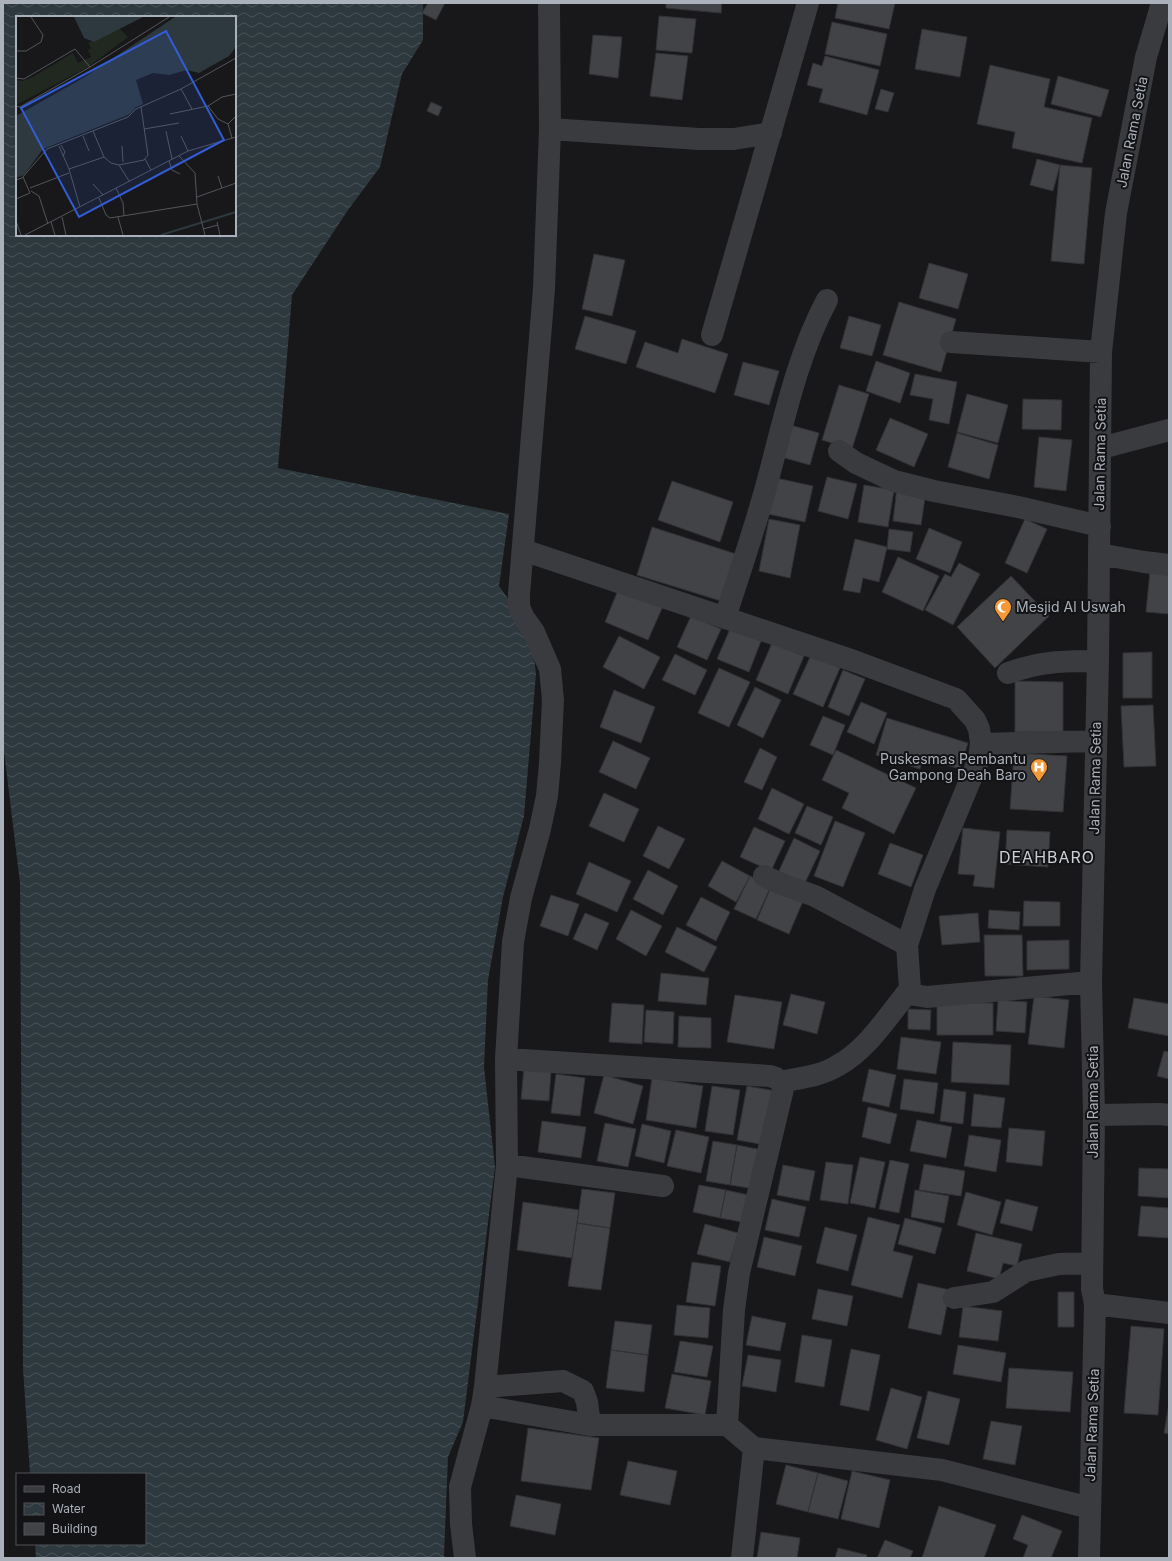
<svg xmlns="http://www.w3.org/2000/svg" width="1172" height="1561" viewBox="0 0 1172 1561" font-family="Inter,sans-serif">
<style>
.water{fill:url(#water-waves);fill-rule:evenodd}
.building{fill:#424347;stroke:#323236}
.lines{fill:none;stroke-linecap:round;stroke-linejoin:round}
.minor{stroke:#393b3f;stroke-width:22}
.labels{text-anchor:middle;stroke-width:4;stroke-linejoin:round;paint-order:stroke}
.street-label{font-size:14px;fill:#aab1ba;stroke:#131315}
.poi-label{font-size:14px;fill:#aab1ba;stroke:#131315;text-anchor:start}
.quarter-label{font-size:16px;letter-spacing:1px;fill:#cbcfd6;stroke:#131315}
.inset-river{fill:none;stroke:#2d393e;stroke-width:2}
.inset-road{fill:none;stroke:#52555a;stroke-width:1}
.view{fill:#325dd4;fill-opacity:0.15;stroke:#325dd4;stroke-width:2}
.inset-edge{fill:none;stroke:#aab1ba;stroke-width:2}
</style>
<defs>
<pattern id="water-waves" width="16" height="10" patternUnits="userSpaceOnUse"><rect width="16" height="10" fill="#2d393e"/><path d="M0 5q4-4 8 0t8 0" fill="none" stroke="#495358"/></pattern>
</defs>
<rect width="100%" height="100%" fill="#18181a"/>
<path class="water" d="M3,3h420v37l-21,34 -22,93 -32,43 -56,85 -14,173 231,46 -10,72 32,44 5,44 -12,142 -21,81 -15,83 -4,87 11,100 -32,255 -15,35 -4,98 1,3h-409l-1,-14h110v-70h-115l-7,-106 -3,-485 -17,-140zM17,17h218v218h-218z"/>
<path class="building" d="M428,3h17l-9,17 -14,-7z
M666,3h56l-1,10 -55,-5z
M838,3h57l-6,26 -54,-11z
M659,16l37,3 -4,34 -36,-3z
M832,22l55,12 -7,32 -55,-12z
M922,29l45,8 -7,40 -45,-8z
M593,35l29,2 -4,41 -29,-4z
M656,53l32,3 -6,44 -32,-4z
M825,56l54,14 -12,45 -48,-13 4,-13 -16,-4 6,-22 9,3z
M990,65l60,14 -6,28 48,11 -10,45 -70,-15 3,-16 -38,-8z
M1058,76l51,14 -8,27 -50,-13z
M881,89l13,4 -6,19 -13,-3z
M431,102l11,5 -4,9 -11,-5z
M1037,159l23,6 -7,26 -23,-6z
M1060,165l32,3 -8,96 -33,-3z
M594,254l31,6 -13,56 -30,-7z
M929,263l39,11 -10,35 -39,-11z
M899,302l57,17 -15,53 -58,-17z
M585,316l51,15 -10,33 -51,-15z
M849,316l32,9 -9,31 -32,-8z
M682,339l46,15 -13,39 -79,-26 9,-25 33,11z
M876,361l34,12 -10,30 -34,-12z
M743,362l36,9 -10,34 -35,-10z
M915,374l42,8 -8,42 -20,-4 4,-21 -23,-4z
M839,385l30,9 -17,55 -30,-9z
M967,394l41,11 -10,38 -41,-11z
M1023,399l39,1 -1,30 -39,-1z
M890,418l38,16 -14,33 -38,-17z
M790,425l29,8 -9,32 -29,-8z
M957,433l41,12 -9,34 -41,-12z
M1039,437l33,3 -6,51 -32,-4z
M827,477l30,7 -9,35 -30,-8z
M776,478l37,8 -8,36 -37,-8z
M672,481l61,21 -13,40 -62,-22z
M864,485l30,5 -6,37 -30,-5z
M897,487l29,4 -5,34 -28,-4z
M769,519l31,6 -10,53 -31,-7z
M1025,519l22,10 -20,44 -22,-10z
M652,527l84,27 -15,47 -84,-26z
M929,528l33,14 -12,31 -34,-14z
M889,529l24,3 -3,20 -23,-3z
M855,539l32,8 -8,35 -16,-4 -3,15 -17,-3z
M898,557l41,19 -16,35 -41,-19z
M959,563l21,11 -27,51 -28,-15 20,-36 6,3z
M1150,571l19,2v41l-23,-2z
M1011,576l38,40 -54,52 -38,-41z
M619,588l44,18 -15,34 -43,-18z
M691,616l30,13 -14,31 -30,-13z
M730,629l31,12 -12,31 -32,-13z
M619,636l41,21 -16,32 -41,-22z
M772,643l32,13 -16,38 -32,-14z
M1152,652v46h-29v-45z
M675,654l32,16 -12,25 -33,-15z
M811,655l29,13 -17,39 -30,-13z
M719,668l31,14 -21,45 -31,-14z
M843,670l22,9 -16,37 -21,-9z
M1015,681l48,1v50h-48z
M755,687l26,13 -18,38 -26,-13z
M614,690l41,17 -14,36 -41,-16z
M861,702l26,11 -13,31 -27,-12z
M1153,705l3,61 -32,1 -3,-61z
M823,716l22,9 -12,30 -23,-10z
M887,718l81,25 -8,26 -37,-11 -3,11 -44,-14z
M613,741l37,17 -14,31 -37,-17z
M760,748l17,9 -15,33 -18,-8z
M836,750l80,38 -22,46 -52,-26 7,-15 -27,-13z
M1014,753l53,3 -4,56 -53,-3z
M772,788l32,16 -15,30 -31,-15z
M604,793l35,16 -15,33 -35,-16z
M807,806l26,11 -12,28 -26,-12z
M835,821l30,12 -22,54 -29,-11z
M658,826l27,13 -16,30 -26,-13z
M754,827l31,14 -14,30 -31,-14z
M963,828l37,4 -6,56 -21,-2 2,-11 -17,-1z
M1007,830l43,2 -2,35 -43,-3z
M794,838l26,13 -16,34 -26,-12z
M890,843l33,12 -12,32 -33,-13z
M722,861l28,15 -14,26 -28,-16z
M589,862l42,19 -14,31 -41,-18z
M648,870l30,16 -15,29 -30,-16z
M750,876l21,10 -15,33 -22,-10z
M771,887l32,14 -14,33 -32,-14z
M551,895l28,9 -11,32 -28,-10z
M701,897l29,15 -14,29 -30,-16z
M1024,901l36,1v24h-37z
M631,910l31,16 -16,30 -30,-17z
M989,910l31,2 -1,18 -31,-2z
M585,913l24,10 -12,27 -24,-11z
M978,913l2,29 -38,3 -3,-29z
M677,927l40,20 -13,25 -39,-20z
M984,935h38l1,41h-38z
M1069,940v29l-42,1v-29z
M661,973l48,5 -3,27 -48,-4z
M791,994l34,8 -8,32 -34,-9z
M735,995l47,7 -8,47 -47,-7z
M1034,996l35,4 -5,48 -36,-4z
M1134,998l35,6v32l-41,-8z
M998,1000l29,2 -2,31 -29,-2z
M937,1002l56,1v32h-56z
M612,1003l32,2 -2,39 -33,-2z
M908,1009l23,1 -1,20 -22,-1z
M646,1010l28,2 -1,32 -29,-2z
M679,1016l32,2v30l-33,-1z
M901,1037l40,5 -5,32 -39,-5z
M953,1042l58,3 -2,40 -58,-3z
M1164,1051l5,1v27l-12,-3z
M524,1068l27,3 -2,30 -28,-2z
M869,1069l27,6 -7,32 -27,-6z
M556,1074l29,4 -5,38 -29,-3z
M604,1075l39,11 -10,38 -39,-11z
M652,1078l51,8 -7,42 -50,-8z
M904,1079l34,4 -4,31 -34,-5z
M712,1086l28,4 -7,45 -28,-4z
M747,1086l29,5 -10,54 -29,-5z
M944,1089l22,3 -3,32 -23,-3z
M974,1094l31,4 -4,30 -30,-2z
M868,1107l29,7 -7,30 -28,-7z
M917,1120l35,7 -6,31 -36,-7z
M542,1121l44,6 -5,31 -43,-6z
M605,1123l31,6 -8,38 -31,-6z
M642,1124l29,7 -7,32 -29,-7z
M1009,1128l36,3 -3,35 -36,-4z
M676,1130l33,7 -8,36 -34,-7z
M969,1135l32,5 -5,32 -32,-6z
M713,1141l24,4 -7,40 -24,-4z
M737,1145l25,5 -7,39 -25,-4z
M860,1157l25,5 -10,46 -25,-5z
M890,1160l19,4 -10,49 -20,-4z
M826,1162l27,3 -5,39 -28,-4z
M924,1164l41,7 -4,25 -42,-6z
M783,1165l32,6 -6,30 -32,-6z
M1139,1168l30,1v29l-31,-2z
M699,1185l27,5 -6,28 -27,-6z
M582,1189l33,4 -5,35 -33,-5z
M726,1190l27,6 -6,27 -27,-5z
M915,1190l34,6 -5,27 -33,-6z
M966,1192l35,10 -9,33 -35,-10z
M772,1199l34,8 -7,30 -34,-7z
M1006,1199l32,8 -6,24 -32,-8z
M523,1202l56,8 -7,48 -55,-8z
M1141,1206l28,2v30l-31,-2z
M868,1217l32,8 -7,26 20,5 -11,42 -51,-13z
M905,1218l37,10 -7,26 -37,-10z
M577,1223l33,5 -9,62 -33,-4z
M705,1224l33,9 -8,29 -33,-8z
M825,1227l32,8 -9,36 -32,-8z
M976,1233l46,11 -5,22 -14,-3 -4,16 -32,-8z
M764,1237l38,9 -7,30 -38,-9z
M692,1262l29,4 -6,40 -29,-4z
M918,1283l32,7 -9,45 -33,-7z
M818,1289l35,7 -6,30 -35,-7z
M1058,1292h16v35h-16z
M677,1305l33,3 -2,30 -34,-3z
M963,1306l39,5 -4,30 -39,-4z
M752,1316l34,7 -6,28 -34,-6z
M615,1321l37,4 -4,30 -37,-5z
M1131,1326l33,3 -6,86 -34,-2z
M802,1335l30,5 -8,47 -29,-5z
M680,1341l33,5 -6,31 -33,-5z
M958,1345l48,8 -5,29 -48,-8z
M851,1349l29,6 -11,56 -29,-6z
M611,1350l37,5 -4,37 -38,-4z
M748,1355l33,5 -5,32 -34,-6z
M1009,1368l64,4 -3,40 -64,-4z
M672,1374l39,7 -6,34 -40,-7z
M891,1388l31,9 -15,52 -31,-9z
M928,1391l32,8 -11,46 -32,-7z
M1169,1404v30l-5,-1z
M991,1421l31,5 -7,39 -32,-6z
M528,1428l71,10 -8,52 -70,-9z
M628,1461l49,10 -7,34 -50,-10z
M786,1465l32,8 -10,39 -32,-8z
M852,1471l38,9 -11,48 -38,-9z
M818,1473l30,8 -10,38 -30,-7z
M516,1495l45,9 -6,31 -45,-9z
M939,1506l57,19 -12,33h-62z
M1022,1515l40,16 -11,27h-28l5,-13 -15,-6z
M761,1532l39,6 -3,20h-40z
M885,1540l28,11 -3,7h-33z
M838,1548l29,7 -1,3h-31z"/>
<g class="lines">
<path class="minor" d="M550,129l149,10h35l37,-6
M712,335l96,-332
M951,342l150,10
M1101,448l68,-18
M839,451l17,12 38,18 40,10 84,16 82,19
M523,550l331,111 102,38 19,21 4,9 2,13 -2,17 -54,130 -18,56 3,44 5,6 12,2 164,-15
M1099,554l45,8 25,3
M725,618c14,-44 29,-87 41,-131 17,-62 30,-129 61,-187
M1008,673c33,-12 56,-12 90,-12
M981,744l115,-3
M764,876l20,9 31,11 92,49
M506,1059l264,17 6,2 5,4 2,7 -44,184 -5,37 -7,115
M781,1082c18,-4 40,-6 56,-16 31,-17 51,-50 73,-77
M1094,1115l66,-1 9,1
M507,1165l156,21
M954,1298l39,-6 33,-21 33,-7 33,-1
M1095,1304l74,9
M485,1387l78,-6 20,10 4,11 3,23
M482,1406l108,19h137l27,23 188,22 148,38
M465,1558l-4,-34 -1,-37 22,-81 3,-19 22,-222 -1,-106 7,-117 8,-44 19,-69 7,-33 3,-33 3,-63 -3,-31 -16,-37 -10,-14 -5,-11v-13l25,-305 6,-160 -1,-126
M742,1558l12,-110
M1089,1558l6,-254 -3,-15 2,-174 -3,-133 7,-321 3,-309 15,-139 30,-156 16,-54"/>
</g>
<defs>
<g id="mosque-pin" transform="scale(0.9)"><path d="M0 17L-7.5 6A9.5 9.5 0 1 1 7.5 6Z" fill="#f49936" stroke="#131315"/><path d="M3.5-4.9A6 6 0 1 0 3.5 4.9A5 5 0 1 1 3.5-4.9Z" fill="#fff"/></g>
<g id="hospital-pin" transform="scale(0.9)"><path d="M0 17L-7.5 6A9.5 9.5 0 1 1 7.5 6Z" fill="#f49936" stroke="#131315"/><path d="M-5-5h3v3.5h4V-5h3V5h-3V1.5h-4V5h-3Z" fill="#fff"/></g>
</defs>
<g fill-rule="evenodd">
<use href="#mosque-pin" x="1003" y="607"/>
<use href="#hospital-pin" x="1039" y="767"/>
</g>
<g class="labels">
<g class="street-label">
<text transform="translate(1132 132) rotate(-79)" y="5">Jalan Rama Setia</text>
<text transform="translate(1100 454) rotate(-89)" y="5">Jalan Rama Setia</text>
<text transform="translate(1095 778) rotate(-89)" y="5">Jalan Rama Setia</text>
<text transform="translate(1093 1102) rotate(-90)" y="5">Jalan Rama Setia</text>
<text transform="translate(1092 1425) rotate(-88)" y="5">Jalan Rama Setia</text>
</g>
<g class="poi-label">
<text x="1016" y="612">Mesjid Al Uswah</text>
<text x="1026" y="764" text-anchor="end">Puskesmas Pembantu<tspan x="1026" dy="16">Gampong Deah Baro</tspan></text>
</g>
<g class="quarter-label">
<text x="1047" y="863">DEAHBARO</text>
</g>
</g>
<g transform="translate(16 16)">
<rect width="220" height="220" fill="#18181a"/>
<path d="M103,12l9,9 -40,30 -72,38v-25l7,1 10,-4 40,-24 5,10 13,-6 -3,-7 3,-2 -3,-5z" fill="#202820"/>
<path d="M58,1h69l-49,25 -10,-4zM159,1h61v30l-7,9 -30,17 -12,-3 -18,5 -16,-2 -17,7 7,24 -7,3 -6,7 -87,35 -19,26 -8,3v-62l69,-39z" fill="#2d393e"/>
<path class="inset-river" d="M145,219l75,-23"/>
<path class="inset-road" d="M0,35h10l15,-9 2,-7 -12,-18M0,62l8,1 51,-30 15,18M165,73l11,20M0,90l4,1 70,-40 79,-50M192,90l10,13 10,5M154,98l38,-8 14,-9 14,-3M128,113l35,-6M77,115l11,26 7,6 8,2M150,115l6,28M67,120l6,15M165,120l7,15M216,122l-4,-14 8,-8M45,129l4,7 -2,4M43,130l10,23 11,38M106,130l1,16M163,140l16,17 2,31 8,31M129,143l6,11M153,145l3,9 8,4M53,153l35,-12M202,160l4,12M0,164l6,-2 25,-29 81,-32 8,-8 45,-20 55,-31M113,165l-10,-16 25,-5 4,-5 -7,-48M77,168l10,11M14,172l39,-15M100,172l7,15 1,13M15,175l8,5 9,28M181,181l39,-14M83,182l7,17 4,3 87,-14M0,183l14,-6 -7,-16M46,201l4,18M102,201l5,18M0,205l5,14M35,206l4,13M201,206l3,13M187,213l15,-4M9,219l163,-84 48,-14"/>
<path class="view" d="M150,15l58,109 -145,77 -58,-109z"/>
<rect width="220" height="220" class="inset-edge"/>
</g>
<rect width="1172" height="1561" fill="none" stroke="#aab1ba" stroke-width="8"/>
<rect x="16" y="1473" width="130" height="72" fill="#131315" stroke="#4f5257"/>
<rect x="24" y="1486" width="20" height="6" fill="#393b3f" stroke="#4f5257"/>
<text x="52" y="1493" font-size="12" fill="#aab1ba">Road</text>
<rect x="24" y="1503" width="20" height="12" fill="url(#water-waves)" stroke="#4f5257"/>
<text x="52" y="1513" font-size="12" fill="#aab1ba">Water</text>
<rect x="24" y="1523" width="20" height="12" fill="#424347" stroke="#4f5257"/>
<text x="52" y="1533" font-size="12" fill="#aab1ba">Building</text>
</svg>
